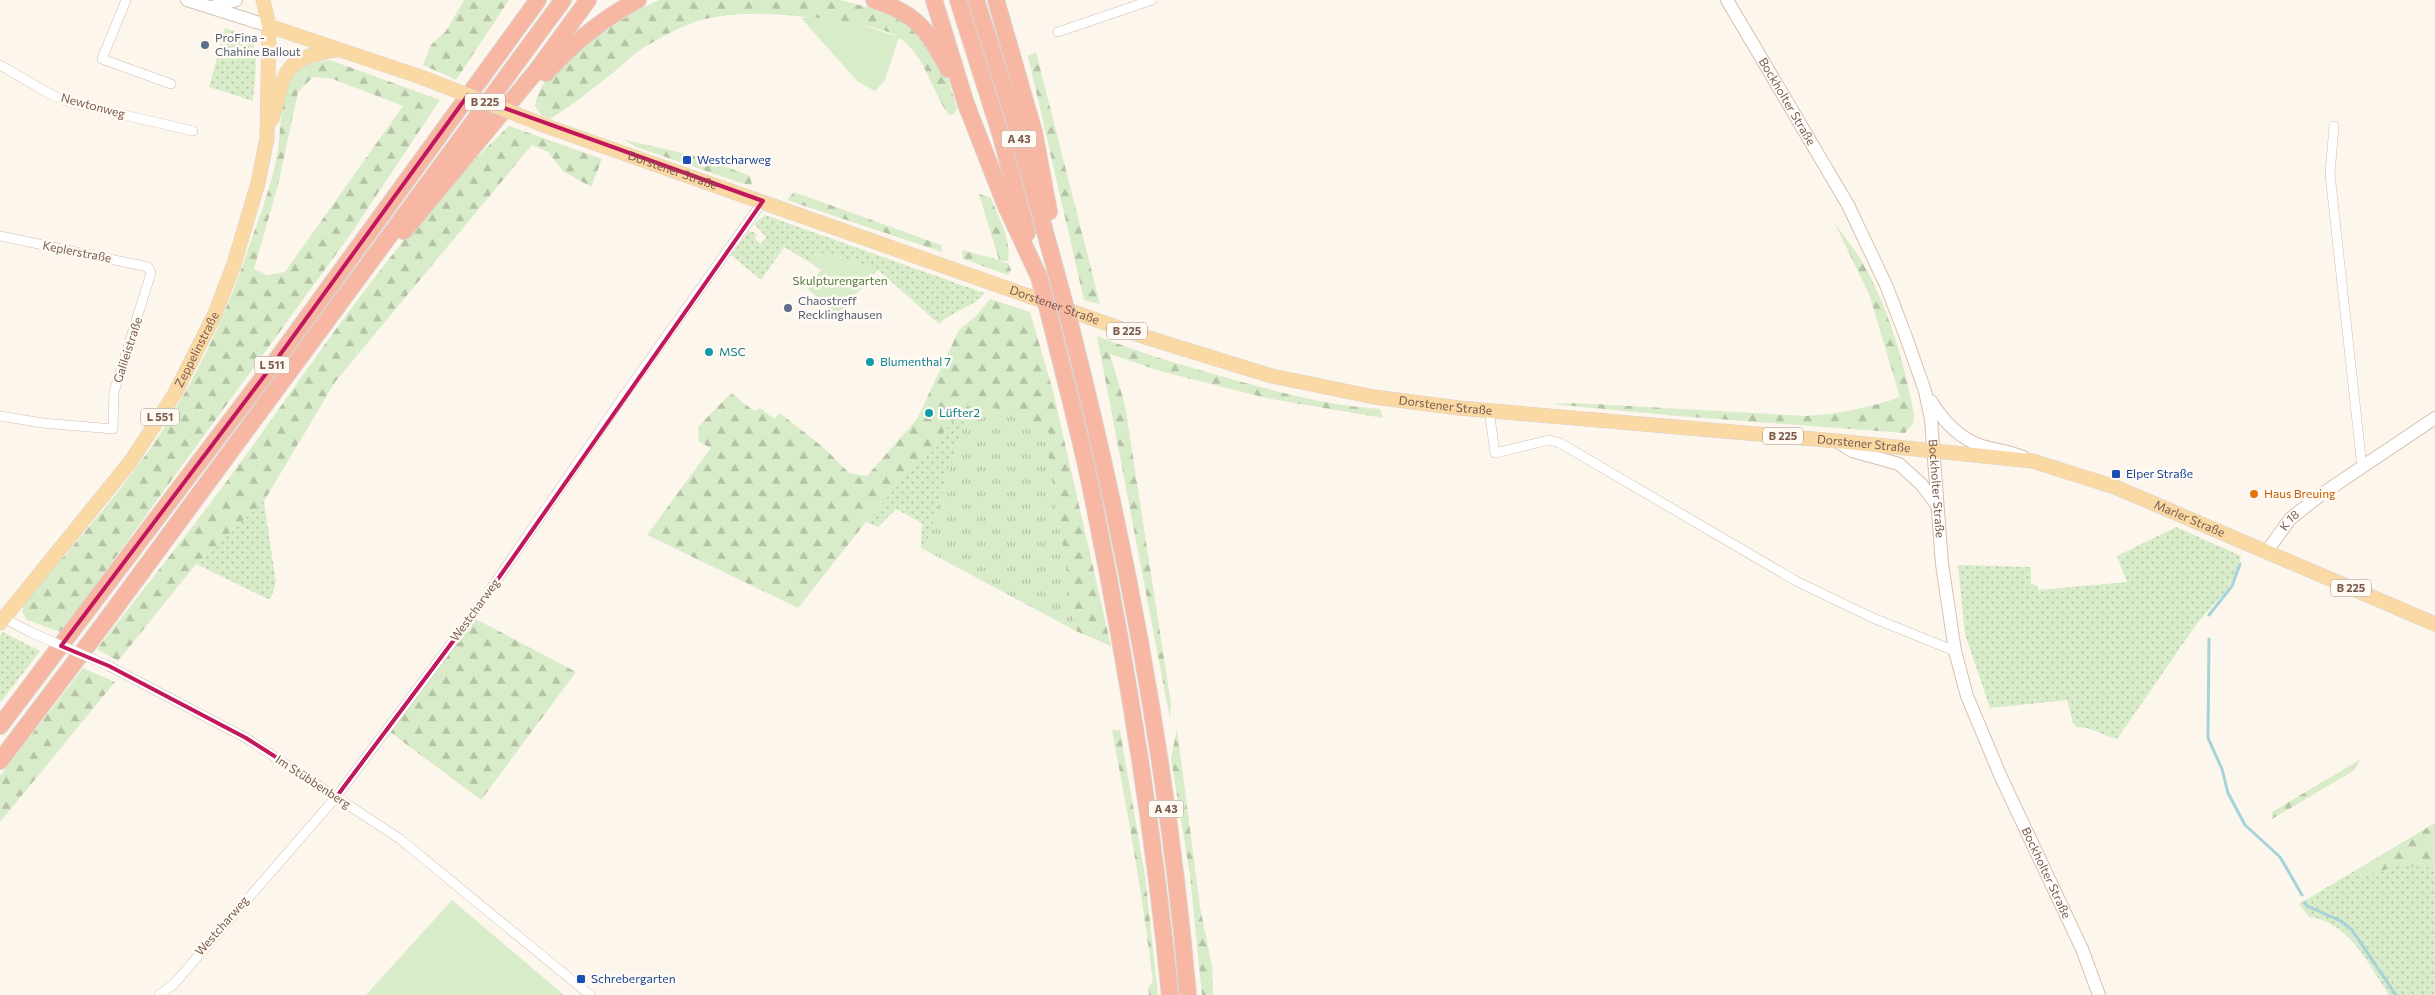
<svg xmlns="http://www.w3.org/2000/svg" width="2435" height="995" viewBox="0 0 2435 995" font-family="Commissioner,sans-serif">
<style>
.grass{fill:url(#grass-dots)}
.forest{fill:url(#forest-firs);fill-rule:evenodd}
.park{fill:url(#park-tufts)}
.garden{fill:#d8ecc9}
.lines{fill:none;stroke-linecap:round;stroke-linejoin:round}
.stream{stroke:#a5d3da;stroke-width:3}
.street-casing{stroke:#d1beb0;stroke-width:10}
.secondary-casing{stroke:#d6c0b0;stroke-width:14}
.primary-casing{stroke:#dad1cd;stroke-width:15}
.highway-casing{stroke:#dad1cd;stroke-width:18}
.street{stroke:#fff;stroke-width:9}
.secondary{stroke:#fff;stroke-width:12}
.primary{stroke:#fbd9a5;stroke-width:14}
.highway{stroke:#f7b7a3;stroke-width:16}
.street-bridge-casing{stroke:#d1beb0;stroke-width:10;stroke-linecap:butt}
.primary-bridge-casing{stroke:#dad1cd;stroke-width:15;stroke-linecap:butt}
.highway-bridge-casing{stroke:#dad1cd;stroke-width:18;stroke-linecap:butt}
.street-bridge{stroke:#fff;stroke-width:9}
.primary-bridge{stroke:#fbd9a5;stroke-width:14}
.highway-bridge{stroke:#f7b7a3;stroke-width:16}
.marked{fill:none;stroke:#c2185b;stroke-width:4;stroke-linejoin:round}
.service-dot{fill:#5c6f8a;stroke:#fffaf3;stroke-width:2}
.transit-dot{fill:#1a4fb4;stroke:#fffaf3;stroke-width:2}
.culture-dot{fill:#0f9aa8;stroke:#fffaf3;stroke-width:2}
.food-dot{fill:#e8710a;stroke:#fffaf3;stroke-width:2}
.labels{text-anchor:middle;stroke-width:5;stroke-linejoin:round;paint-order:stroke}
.shield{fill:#fffaf3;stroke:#a28b7f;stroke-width:1}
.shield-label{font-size:11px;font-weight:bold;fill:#7a5c4d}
.service-label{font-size:12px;fill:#4e5e75;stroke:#fffaf3;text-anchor:start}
.street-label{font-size:12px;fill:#7a5c4d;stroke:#fffaf3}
.transit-label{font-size:12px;fill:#164399;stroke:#fffaf3;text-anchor:start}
.park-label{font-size:12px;fill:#537a41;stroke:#fffaf3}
.culture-label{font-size:12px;fill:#0d838f;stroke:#fffaf3;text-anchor:start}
.food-label{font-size:12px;fill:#c56008;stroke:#fffaf3;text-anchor:start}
</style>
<defs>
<pattern id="grass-dots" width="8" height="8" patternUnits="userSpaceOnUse" patternTransform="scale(1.25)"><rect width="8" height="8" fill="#d8ecc9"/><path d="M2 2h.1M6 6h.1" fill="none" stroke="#b4c2a5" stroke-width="1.8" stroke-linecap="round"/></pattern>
<pattern id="forest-firs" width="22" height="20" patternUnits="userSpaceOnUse" patternTransform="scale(1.25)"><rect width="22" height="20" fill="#d8ecc9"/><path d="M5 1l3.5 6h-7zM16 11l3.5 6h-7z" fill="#b4c2a5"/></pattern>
<pattern id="park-tufts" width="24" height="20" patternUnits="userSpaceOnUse" patternTransform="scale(1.25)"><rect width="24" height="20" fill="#d8ecc9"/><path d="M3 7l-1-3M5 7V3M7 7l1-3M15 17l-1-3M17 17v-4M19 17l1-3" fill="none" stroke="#b4c2a5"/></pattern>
</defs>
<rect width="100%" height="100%" fill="#fdf6ec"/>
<path class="grass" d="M225,28c8,3 19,4 25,11 10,9 4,48 3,62l-44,-14z
M765,215l219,78c-7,13 -33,18 -45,31l-61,-54 -53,-18 -19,8 -22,-13 -23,33 -30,-25 18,-24 7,2 -1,6 6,5 5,-7 -12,-13z
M972,397l-47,153 -4,-2 1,-25 -26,-14 -18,18 -12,-5z
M264,501l12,82 -6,17 -74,-36z
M2176,527l65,29 -6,20 -9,15 -28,31 -81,117c-13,-3 -27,-13 -41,-12l-3,-4 -6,-23 -77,8 -25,-74 -7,-69 73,2v17l6,1 1,5 89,-8 -10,-26z
M3,632l37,19 -40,52v-67z
M2435,823v172h-46c-21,-31 -39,-73 -80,-78l-10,-13z"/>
<path class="forest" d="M464,0h45l-53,80 -33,-15 8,-20 15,-14z
M659,0h181l42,11 12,5 24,16 29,44 10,32 -3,6 -5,1c-18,-25 -22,-56 -48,-76 -16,-13 -59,-17 -80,-20 -37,-5 -78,-9 -116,0 -19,4 -49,21 -65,31 -9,6 -17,15 -26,22 -21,16 -41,33 -64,47l-10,-5 -5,-8c1,-6 3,-13 6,-18 5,-11 16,-18 24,-25 29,-25 59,-47 94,-63z
M1036,52l64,252 -16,-4 -56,-244z
M330,60l110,40 -90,135 -289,397 -34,-12 -5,-8 2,-8c49,-60 104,-118 145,-184 29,-47 56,-104 74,-156 12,-36 27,-72 34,-108 4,-20 3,-59 12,-75 10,-16 24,-18 41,-21zM313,77l20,2 70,27 -118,166 -18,3 -13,-6 24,-84 20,-93z
M509,126l93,33 -11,28 -28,-16 -15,-19 -16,-7 -197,237 -71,119 -68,63 -78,97 -21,-12c47,-61 96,-121 141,-183 85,-117 165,-241 271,-340z
M625,140l75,17 50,19 2,9 -8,-1 -108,-37z
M794,192l147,53 1,7 -155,-52z
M979,194l12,4c7,18 21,44 17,63h-8l8,2 3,7 -3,5 -45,-16 -1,-9 37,10z
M1834,222c9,13 19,25 27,38 26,43 44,104 53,154l-1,9 -8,10 -227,-17 -127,-12 24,-1 231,13c33,-2 63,-8 94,-19l-31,-103z
M990,299l40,13 23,79 58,255 -35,-15 -29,-183 2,-15 -76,-35 -107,124 -68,86 -151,-73 64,-87 -12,-6 -1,-15 33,-34 23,18 6,-3 14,11 6,-6 44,35 25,25 18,3 50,-57 42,-89 18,-15z
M1097,336c46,18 94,32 141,45 48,13 93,25 142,28l3,9 -117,-20 -106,-27 -50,-17 15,51 46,299 -1,15z
M474,618l102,54 -95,128 -91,-68z
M83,668l32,14 -115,140v-46z
M1177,729l23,178 12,59 1,29h-11l-12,-120 -19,-117z
M1112,730h8l25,146 13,119h-9l-1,-7 5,-6c-10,-84 -25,-168 -41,-252z
M2361,759l-8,12 -81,48v-7z
M2435,823v44l-37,-1 -37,10v-8z"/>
<path class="park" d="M972,397l77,36 -2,15 29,183 -151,-81z"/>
<path class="garden" d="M810,17l43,5 46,15 -14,43 -10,11 -17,-9 -57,-64z
M825,252l53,18 -41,45 -29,-26 13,-19 -15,-10z
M452,900l112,95h-198z"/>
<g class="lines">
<path class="stream" d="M2209,615l23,-29 8,-22
M2209,639l-1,99 14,31 6,24 17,32 35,32 22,38
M2305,902l2,4 34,15 11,9 44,65"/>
<g class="street-casing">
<path id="street" d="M126,0l-24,59 69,25
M1058,32l94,-32
M0,65l50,29 19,8 124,29
M2334,126l-4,48 32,293
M0,236l148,31 3,6 -37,119 -1,37 -70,-6 -43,-7
M1489,410l6,43 54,-13 11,3 236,138 77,37 82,33
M0,616l30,16
M109,666l137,72 154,101 190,156
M159,995l14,-10 164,-189 135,-180 151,-219 140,-196"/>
</g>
<g class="secondary-casing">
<g id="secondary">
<path d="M187,0l82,26"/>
<path id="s1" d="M1727,0l121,205 38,80 20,52 19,54 6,28 11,145 13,87 12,45 33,79 82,174 17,46"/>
<path d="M212,7l24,-7"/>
<path d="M1931,401c12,20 27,37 51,45 13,4 27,5 41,11"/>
<path d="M1837,441l15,10 47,13 22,20 16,21"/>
<path id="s2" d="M2267,551l23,-32 29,-23 116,-78"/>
</g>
</g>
<g class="primary-casing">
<g id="primary">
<path d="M269,26l152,51"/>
<path d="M272,119c14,-49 10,-60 64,-69"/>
<path id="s3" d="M549,127l593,209 130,40 102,21 85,11 378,33 195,20 83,26 320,137"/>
<path id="s4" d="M0,623l131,-162 43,-66 41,-81 19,-50 24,-81 9,-45 2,-112 -6,-26"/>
</g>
</g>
<g class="highway-casing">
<path id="highway" d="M874,0c42,13 55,31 74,69
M934,0l32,104 39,100 34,73
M958,0l43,136 26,97
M976,0l38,119 44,160
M996,0l38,132 15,80
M546,73c26,-29 58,-55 92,-73
M404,231l133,-161 51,-70
M1051,322c13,54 28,108 39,162 35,169 63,339 80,511
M1071,328c56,218 97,442 117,667
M0,726l274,-363 264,-363
M0,761l102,-135 461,-626"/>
</g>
<use href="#street" class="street"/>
<use href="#secondary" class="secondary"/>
<use href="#primary" class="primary"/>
<use href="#highway" class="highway"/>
<g class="street-bridge-casing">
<path id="street-bridge" d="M30,632l79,34"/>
</g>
<g class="primary-bridge-casing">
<path id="primary-bridge" d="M421,77l128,50"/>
</g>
<g class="highway-bridge-casing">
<path id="highway-bridge" d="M1039,277l12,45
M1058,279l13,49"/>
</g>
<use href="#street-bridge" class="street-bridge"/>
<use href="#primary-bridge" class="primary-bridge"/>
<use href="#highway-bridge" class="highway-bridge"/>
</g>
<path class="marked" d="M468,95l295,106 -291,415 -135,180 -91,-58 -137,-72 -48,-20 213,-283z"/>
<g class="service-dot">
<circle cx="205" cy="45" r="5"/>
<circle cx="788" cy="308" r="5"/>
</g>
<g class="transit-dot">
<rect x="682" y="155" width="10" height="10" rx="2.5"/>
<rect x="2111" y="469" width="10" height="10" rx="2.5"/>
<rect x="576" y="974" width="10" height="10" rx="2.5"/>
</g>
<g class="culture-dot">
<circle cx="709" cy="352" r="5"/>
<circle cx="870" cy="362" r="5"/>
<circle cx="929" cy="413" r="5"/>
</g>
<circle class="food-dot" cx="2254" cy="494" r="5"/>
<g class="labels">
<g class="shield">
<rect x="465" y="93.5" width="40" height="17" rx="4"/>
<rect x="1001.5" y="130.5" width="35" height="17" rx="4"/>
<rect x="1107" y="322.5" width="40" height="17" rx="4"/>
<rect x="254.5" y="356.5" width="35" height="17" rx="4"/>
<rect x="141" y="408.5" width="38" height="17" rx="4"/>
<rect x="1763" y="427.5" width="40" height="17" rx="4"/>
<rect x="2331" y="579.5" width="40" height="17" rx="4"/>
<rect x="1148.5" y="800.5" width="35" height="17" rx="4"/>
</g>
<g class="shield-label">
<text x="485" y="106">B 225</text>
<text x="1019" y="143">A 43</text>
<text x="1127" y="335">B 225</text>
<text x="272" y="369">L 511</text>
<text x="160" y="421">L 551</text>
<text x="1783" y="440">B 225</text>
<text x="2351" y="592">B 225</text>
<text x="1166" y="813">A 43</text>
</g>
<g class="service-label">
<text x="215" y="42">ProFina -<tspan x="215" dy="14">Chahine Ballout</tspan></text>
<text x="798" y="305">Chaostreff<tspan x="798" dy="14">Recklinghausen</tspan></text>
</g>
<g class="street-label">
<text dy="4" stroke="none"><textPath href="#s1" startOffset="118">Bockholter Straße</textPath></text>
<text transform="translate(93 106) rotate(15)" y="4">Newtonweg</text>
<text dy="4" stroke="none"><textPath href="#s3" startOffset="131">Dorstener Straße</textPath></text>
<text transform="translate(77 252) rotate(11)" y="4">Keplerstraße</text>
<text dy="4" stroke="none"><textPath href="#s3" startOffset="536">Dorstener Straße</textPath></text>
<text transform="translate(128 350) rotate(-72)" y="4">Galileistraße</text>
<text dy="4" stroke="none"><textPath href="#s4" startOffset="338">Zeppelinstraße</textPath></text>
<text dy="4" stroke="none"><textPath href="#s3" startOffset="941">Dorstener Straße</textPath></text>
<text dy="4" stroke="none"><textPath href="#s3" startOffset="1361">Dorstener Straße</textPath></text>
<text dy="4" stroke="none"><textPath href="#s1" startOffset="538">Bockholter Straße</textPath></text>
<text dy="4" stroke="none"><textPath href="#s3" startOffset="1698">Marler Straße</textPath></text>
<text dy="4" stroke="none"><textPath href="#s2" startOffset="38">K 18</textPath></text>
<text transform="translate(475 610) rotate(-54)" y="4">Westcharweg</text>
<text transform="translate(313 782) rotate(33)" y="4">Im Stübbenberg</text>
<text dy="4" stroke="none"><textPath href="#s1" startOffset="942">Bockholter Straße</textPath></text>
<text transform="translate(222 926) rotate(-49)" y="4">Westcharweg</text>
</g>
<g class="transit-label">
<text x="697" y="164">Westcharweg</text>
<text x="2126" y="478">Elper Straße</text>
<text x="591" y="983">Schrebergarten</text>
</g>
<g class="park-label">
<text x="840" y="285">Skulpturengarten</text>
</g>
<g class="culture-label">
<text x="719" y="356">MSC</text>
<text x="880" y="366">Blumenthal 7</text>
<text x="939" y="417">Lüfter2</text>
</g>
<g class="food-label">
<text x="2264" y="498">Haus Breuing</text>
</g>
</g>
</svg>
